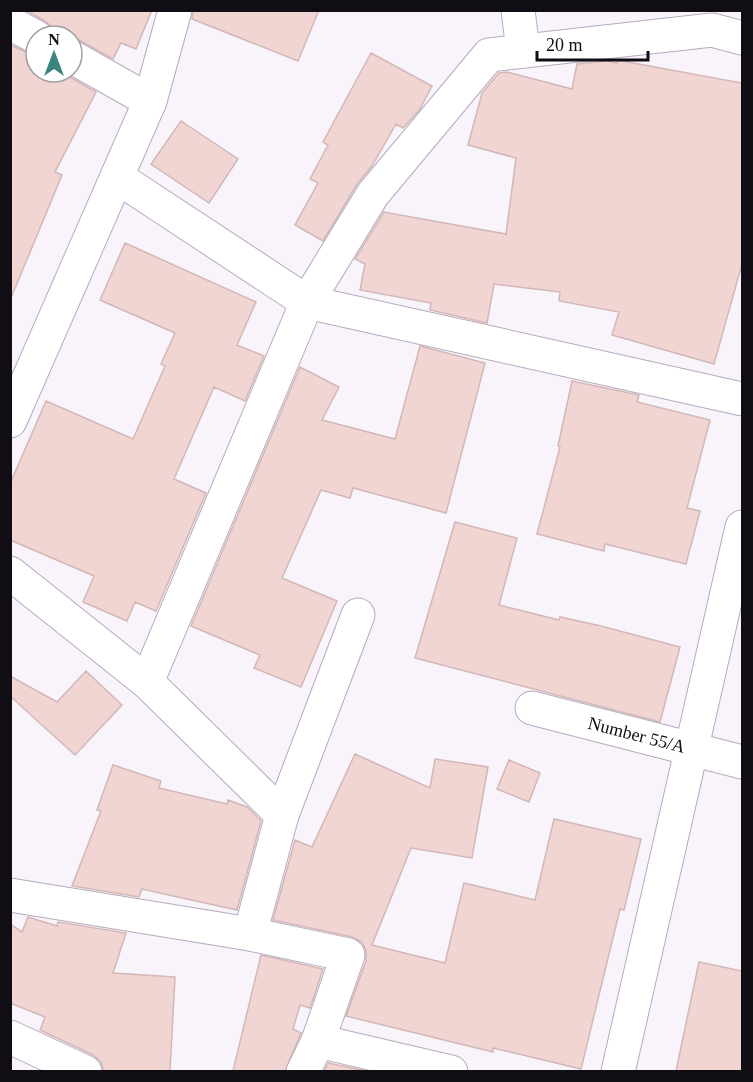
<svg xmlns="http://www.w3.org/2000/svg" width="753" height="1082" viewBox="0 0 753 1082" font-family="'Times New Roman',serif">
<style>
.building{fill:#f1d5d3;stroke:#d2b7b6;stroke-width:1.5}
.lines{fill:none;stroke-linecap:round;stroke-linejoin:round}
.minor-casing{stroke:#b6aabe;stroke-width:35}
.minor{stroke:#fff;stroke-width:33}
.labels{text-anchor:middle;stroke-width:4.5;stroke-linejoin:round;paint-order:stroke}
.street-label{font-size:18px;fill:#110d14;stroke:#fff}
</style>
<rect width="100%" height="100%" fill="#f9f4fc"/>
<path class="building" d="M26,10h126l-16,39 -15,-6 -8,16 -41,-23h-17l-3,-9 -7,-6z
M193,10h126l-21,51 -106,-42z
M10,45l26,11v16h25l35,20 -41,80 7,3 -51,123z
M371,53l61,33 -12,23 -17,19 -7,-4 -24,42 -15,18 -34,57 -28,-16 23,-42 -8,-4 18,-34 -5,-3z
M617,60l125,23v181l-28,100 -102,-29 7,-23 -60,-11 1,-9 -66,-8 -7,39 -57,-13 1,-7 -71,-13 5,-26 -10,-5 29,-47 122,22 10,-76 -48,-13 14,-52 17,-20 8,-1 65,17 5,-25 29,-3 11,2z
M181,121l57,38 -29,44 -58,-39z
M125,243l131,59 -19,43 27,11 -19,45 -31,-14 -40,92 32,14 -50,118 -21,-9 -8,19 -44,-19 11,-26 -84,-36v-56l36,-83 87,38 32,-73 -4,-2 14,-31 -75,-33z
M420,346l65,17 -39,150 -93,-25 -3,10 -29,-8 -39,88 55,23 -36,86 -47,-19 6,-13 -69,-29 109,-259 39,20 -17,33 73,19z
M572,381l67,14 -2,7 73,18 -23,88 13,3 -14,53 -81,-20 -1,7 -67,-17 23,-87 -2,-1z
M455,522l62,16 -18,67 60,15 1,-3 41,9 79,21 -20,75 -245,-64z
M86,671l36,34 -47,50 -65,-59v-20l47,26z
M355,754l75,34 5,-29 53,8 -16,91 -61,-10 -39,97 73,18 19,-80 71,17 19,-81 87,20 -17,71 -4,-1 -39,160 -88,-21v4l-147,-36 20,-55v-10l-4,-9 -10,-5 -79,-17 22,-80 17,7z
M509,760l31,13 -11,29 -32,-13z
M113,765l48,16 -2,7 68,16 1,-4 19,7 14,14 -24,89 -95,-21 -3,8 -67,-11 29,-75 -4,-1z
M28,917l29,9 1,-4 68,11 -13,40 62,4 -5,94h-66l-3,-9 -8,-7 -53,-25 5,-13 -35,-14v-79l12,8z
M261,955l62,14 -13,39 -10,-3 -7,24 8,4 -16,38h-52z
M699,962l43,9v100h-66z
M328,1063l38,8h-42z"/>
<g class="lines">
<g class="minor-casing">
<g id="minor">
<path d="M518,10l5,41"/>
<path d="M10,23l26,14"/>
<path d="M72,57l78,44"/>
<path d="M117,177l190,125 435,97"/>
<path d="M10,421l140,-320 25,-91"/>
<path d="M10,573l137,109 135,133 -32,119"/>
<path d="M147,682l160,-380 66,-108 116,-139 223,-25 30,8"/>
<path id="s1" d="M532,708l210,54"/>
<path d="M282,815l76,-200"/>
<path d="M10,895l240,39 98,21 -30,86 133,31"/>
<path d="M10,1037l75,35"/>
<path d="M303,1072l15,-31"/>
<path d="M618,1072l124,-545"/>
</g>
</g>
<use href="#minor" class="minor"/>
</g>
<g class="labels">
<g class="street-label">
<text dy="6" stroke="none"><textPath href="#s1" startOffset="108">Number 55/A</textPath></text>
</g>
</g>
<rect width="753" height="1082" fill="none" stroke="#110d14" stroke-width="24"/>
<g transform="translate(54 54)"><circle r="28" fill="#ffffff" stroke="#a09ea1" stroke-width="1.5"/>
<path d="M0-4.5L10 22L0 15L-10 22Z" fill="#3c8480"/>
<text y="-9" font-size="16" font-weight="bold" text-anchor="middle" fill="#110d14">N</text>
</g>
<path d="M537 51v9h111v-9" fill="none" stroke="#110d14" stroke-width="3"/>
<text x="546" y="51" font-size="18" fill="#110d14" stroke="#ffffff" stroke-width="4.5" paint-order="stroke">20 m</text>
</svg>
